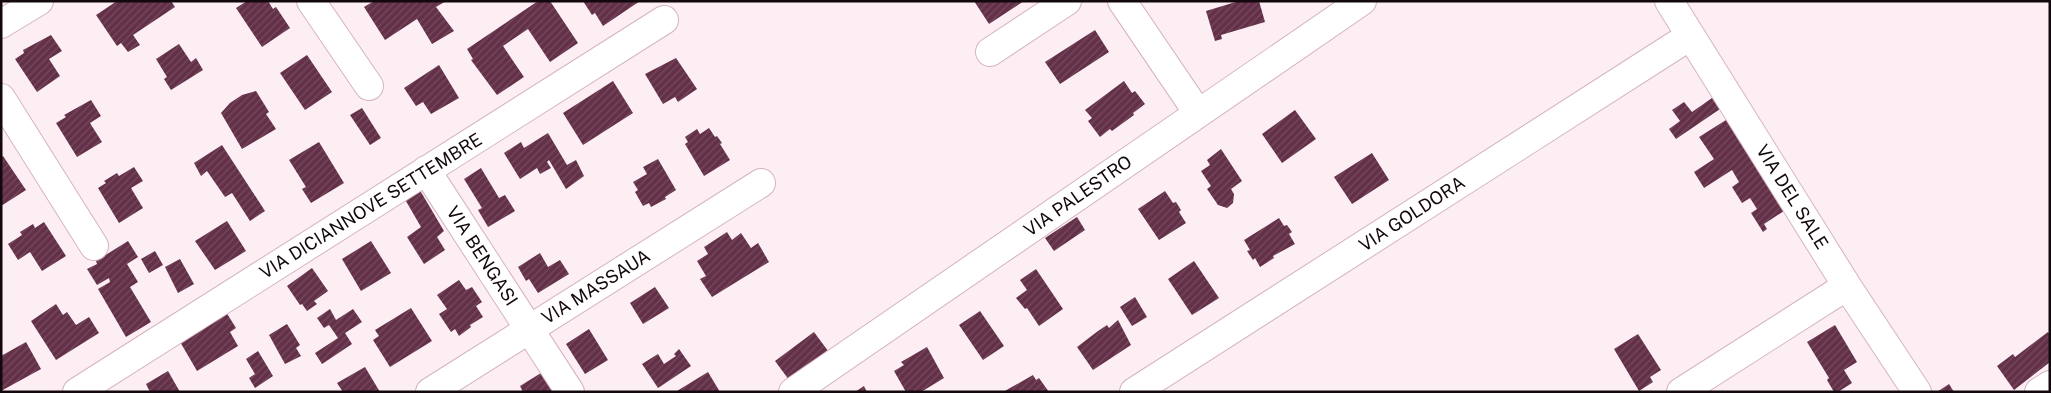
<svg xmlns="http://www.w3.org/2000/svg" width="2051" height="393" viewBox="0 0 2051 393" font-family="'Public Sans',sans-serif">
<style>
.building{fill:url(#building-hatch)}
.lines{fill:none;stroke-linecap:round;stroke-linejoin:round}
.minor-casing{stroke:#d5b3c0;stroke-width:30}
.minor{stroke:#fff;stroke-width:28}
.labels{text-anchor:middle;stroke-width:5;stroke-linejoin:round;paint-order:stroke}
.street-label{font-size:18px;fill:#13080d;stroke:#fff}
</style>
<defs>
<pattern id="building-hatch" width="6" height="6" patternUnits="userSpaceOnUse" patternTransform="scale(1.25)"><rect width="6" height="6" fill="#633048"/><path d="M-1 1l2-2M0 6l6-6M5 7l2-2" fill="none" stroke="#744b5e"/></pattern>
</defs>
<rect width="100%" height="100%" fill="#fdeef4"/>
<path class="building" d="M117,1h54l4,6 -42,28 7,10 -12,7 -7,-9 -4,3 -21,-31z
M247,1h21l5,8 3,-2 14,21 -28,19 -26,-39z
M374,1h72l-10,6 18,24 -22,13 -15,-25 -32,21 -21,-33z
M538,1h12l28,42 -28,19 -22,-33 -25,17 21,31 -27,18 -26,-35 2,-1 -6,-10z
M583,1h57l-37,25 -8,-13 -3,2z
M974,1h50l-35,23z
M1239,1h20l6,21 -44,13 1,4 -7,2 -9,-30z
M1095,30l14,22 -49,32 -15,-22z
M51,35l11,16 -13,8 11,17 -23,16 -22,-33 9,-6 -1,-3z
M179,44l12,18 5,-4 7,12 -32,20 -7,-11 3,-2 -11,-18z
M307,55l25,37 -27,18 -25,-37z
M676,58l21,31 -19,13 -3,-5 -12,7 -18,-30z
M439,65l20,33 -28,16 -8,-12 -7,4 -12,-18z
M613,81l20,32 -50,32 -20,-32z
M1124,81l8,12 3,-2 10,13 -12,9 1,2 -22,16 -2,-2 -10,8 -12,-16 4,-3 -7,-8z
M256,91l13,21 -3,2 10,15 -34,20 -21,-36 9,-10 12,-8z
M1712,98l8,11 -44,30 -7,-10 11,-8 -8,-11 12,-8 8,10z
M91,100l10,16 -11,7 12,19 -25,15 -21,-34 10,-6 -2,-2z
M362,108l19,30 -11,7 -20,-30z
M1295,110l21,29 -34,24 -20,-29z
M1726,120l58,91 -20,13 3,5 -4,3 -12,-19 6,-4 -7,-11 -8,5 -10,-16 7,-5 -7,-12 -28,18 -10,-16 20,-13 -15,-22z
M709,128l6,9 2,-1 5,7 -2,1 10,16 -26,16 -19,-32 3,-2 -3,-5 12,-8 3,5z
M548,133l19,32 9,-5 8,16 -18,13 -17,-29 -2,2 4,6 -11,6 -3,-6 -17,11 -16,-26 17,-11 3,6z
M319,142l25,41 -33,20 -9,-14 4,-2 -17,-27z
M222,145l43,66 -15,10 -18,-28 -7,4 -18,-26 -6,5 -7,-13z
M1221,149l21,32 -11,8 3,5 -1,9 -6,5 -9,-3 -11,-16 4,-3 -10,-15 9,-6 -3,-5z
M1372,153l17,27 -37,24 -18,-27z
M3,156l23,34 -25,16v-49z
M658,159l18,31 -11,7 1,2 -15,8 -2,-4 -6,3 -8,-14 3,-2 -5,-8 14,-8 -4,-7z
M134,167l9,14 -12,7 12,20 -24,15 -21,-35 8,-5 -2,-2 13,-8 2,3z
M481,168l18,30 6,-3 10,16 -27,16 -10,-17 4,-2 -18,-29z
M418,187l26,44 -7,6 8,13 -21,14 -17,-27 14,-10 -18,-31z
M1165,191l8,12 3,-1 5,8 -2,2 7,11 -27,17 -21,-31z
M1077,217l8,13 -31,21 -9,-13z
M1279,218l5,8 3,-1 5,7 -3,2 6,10 -22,12 1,2 -14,9 -5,-9 -2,2 -6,-9 3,-1 -6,-10z
M227,221l19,30 -31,19 -20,-29z
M44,222l22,34 -24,15 -12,-19 -12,8 -10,-16 14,-9 -2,-3 13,-8 2,4z
M727,232l5,8 9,-7 10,15 7,-5 11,19 -57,35 -12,-18 6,-3 -9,-15 11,-7 -4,-7z
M128,241l10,16 -11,7 11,18 -8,5 21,35 -25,15 -28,-48 12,-7 -1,-4 -12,7 -10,-16 10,-5 -1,-3z
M371,241l20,32 -30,18 -19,-32z
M155,251l8,14 -14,8 -8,-14z
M540,253l8,14 12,-7 9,14 -31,19 -9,-14 -3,2 -8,-14z
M180,259l14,25 -16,9 -13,-26z
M1194,261l25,37 -27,17 -24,-36z
M312,268l16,23 -14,10 3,3 -10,7 -5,-7 -2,1 -13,-19z
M1036,269l27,40 -24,17 -12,-18 -2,1 -9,-11 11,-8 -7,-10z
M459,280l7,10 6,-3 10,15 -6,4 7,11 -13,8 1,2 -12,9 -4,-7 -4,3 -12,-18 8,-5 -10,-14z
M655,287l14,21 -26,16 -13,-21z
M1135,297l12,20 -15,9 -12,-19z
M56,304l7,11 4,-3 9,13 13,-8 10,16 -43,27 -25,-39z
M411,308l21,33 -42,26 -17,-27 6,-4 -4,-6z
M330,309l6,11 17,-11 9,13 -17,11 7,11 -30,20 -7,-11 23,-15 -9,-13 -5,3 -7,-10z
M980,311l24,35 -21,14 -24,-35z
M226,312l10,16 -6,4 8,14 -41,25 -18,-31z
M1118,320l13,25 -38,25 -16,-23 21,-16 9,-6 2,3z
M287,324l13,21 -4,3 5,8 -16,8 -16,-29z
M1835,325l22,37 -13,8 8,13 -14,9h-4l-7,-12 2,-2 -22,-36z
M589,329l19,31 -23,14 -19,-30z
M814,332l20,27 -42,25 -17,-23z
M2048,332l2,3v27l-36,28 -17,-24 16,-12 2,3z
M1638,334l23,36 -11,7 3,5 -14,9 -25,-42z
M26,342l15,27 -40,22v-35z
M927,347l17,31 -23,14h-15l-12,-21 10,-6 -3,-3z
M679,349l12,17 -33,22 -16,-24 16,-10 6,10 12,-8 -2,-2z
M258,351l15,25 -18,12 -6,-10 6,-4 -9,-15z
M365,367l15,25h-37l-6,-9z
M168,371l12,21h-30l-4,-8z
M708,372l12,20h-42l-1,-1z
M541,373l12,19h-30l-3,-6z
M1033,375l3,5 3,-2 10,14h-46z
M1949,384l5,8h-17z
M864,386l3,6h-12z"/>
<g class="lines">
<g class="minor-casing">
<path id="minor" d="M311,1l58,85
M1122,1l76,112
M1669,1l178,285 70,106
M1,24l38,-23
M990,52l77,-51
M1,98l93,148
M426,170l144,222
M77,392l587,-372
M430,392l331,-209
M793,392l569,-391
M1134,392l556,-356
M1681,392l166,-106
M2039,392l11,-7"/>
</g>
<use href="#minor" class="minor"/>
</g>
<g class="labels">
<g class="street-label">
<text transform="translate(1078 196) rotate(-35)" y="6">VIA PALESTRO</text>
<text transform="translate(1792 197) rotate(58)" y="6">VIA DEL SALE</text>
<text transform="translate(371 206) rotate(-32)" y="6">VIA DICIANNOVE SETTEMBRE</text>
<text transform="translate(1412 214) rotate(-33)" y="6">VIA GOLDORA</text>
<text transform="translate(482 256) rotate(57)" y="6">VIA BENGASI</text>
<text transform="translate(596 287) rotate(-32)" y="6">VIA MASSAUA</text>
</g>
</g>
<rect width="2051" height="393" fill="none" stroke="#13080d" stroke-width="5"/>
</svg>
